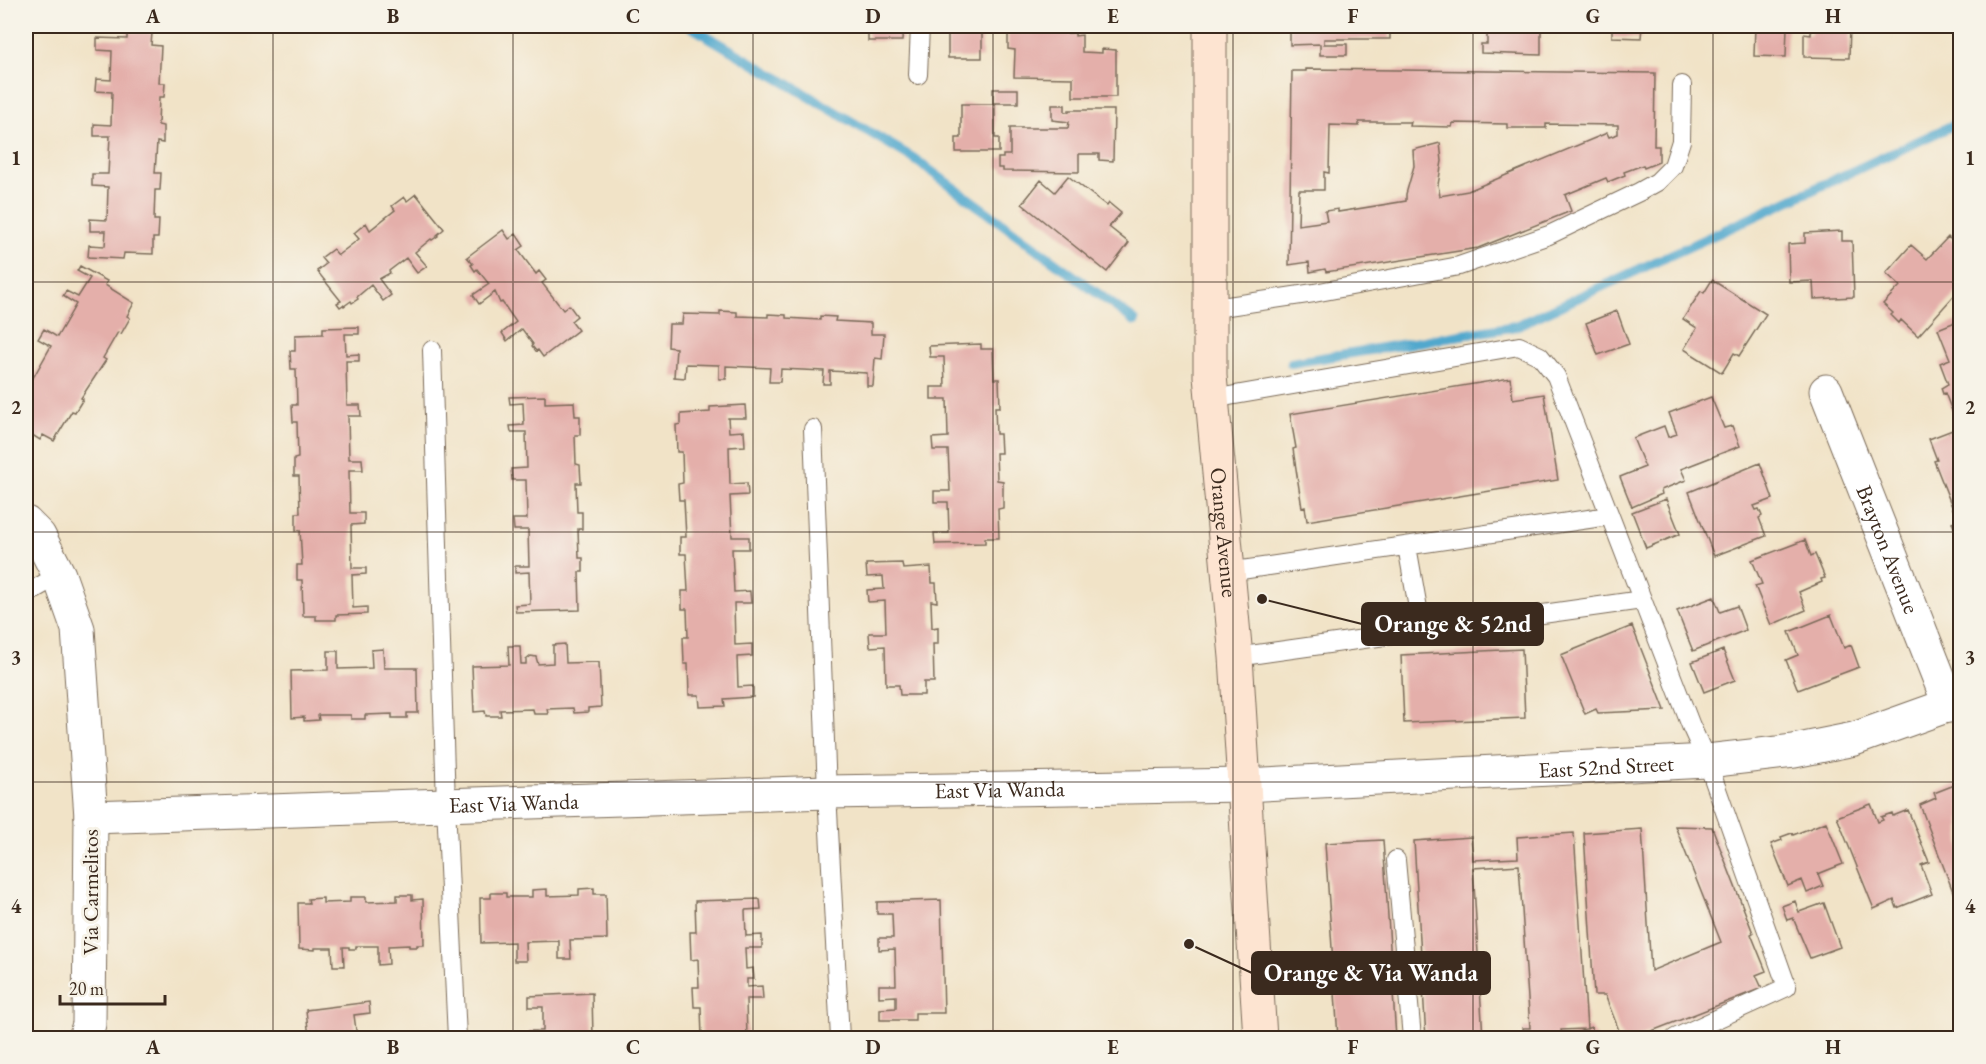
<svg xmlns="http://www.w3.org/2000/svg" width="1986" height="1064" viewBox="0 0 1986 1064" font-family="'EB Garamond',serif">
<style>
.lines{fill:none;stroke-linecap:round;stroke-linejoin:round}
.stream{stroke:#51a8cd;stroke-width:10}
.building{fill:#e4afaa;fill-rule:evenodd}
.lane-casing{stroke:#7b6b59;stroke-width:20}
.street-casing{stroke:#7b6b59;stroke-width:35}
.secondary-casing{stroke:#7b6b59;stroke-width:35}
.lane{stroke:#fff;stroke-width:18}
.street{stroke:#fff;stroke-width:33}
.secondary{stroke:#fde4d1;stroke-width:33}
.rail-casing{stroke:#3b2a1e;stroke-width:7}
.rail{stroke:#f7f3e8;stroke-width:4.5;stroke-dasharray:14;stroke-linecap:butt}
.grid{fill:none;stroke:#3b2a1e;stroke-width:1.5;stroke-opacity:0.55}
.labels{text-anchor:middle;stroke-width:6;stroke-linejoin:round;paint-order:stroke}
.street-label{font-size:22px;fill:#3b2a1e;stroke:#f7f3e8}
.leader{fill:none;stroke:#3b2a1e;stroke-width:2}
.callout-dot{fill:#3b2a1e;stroke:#f7f3e8;stroke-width:2}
.callout{fill:#3b2a1e;stroke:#3b2a1e;stroke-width:2}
.callout-label{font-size:24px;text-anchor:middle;font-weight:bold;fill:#fff}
.neatline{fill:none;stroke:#3b2a1e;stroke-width:2}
.grid-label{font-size:20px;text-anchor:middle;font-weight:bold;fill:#3b2a1e}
</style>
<rect width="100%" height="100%" fill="#f7f3e8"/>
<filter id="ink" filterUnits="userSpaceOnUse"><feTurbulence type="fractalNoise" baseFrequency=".0167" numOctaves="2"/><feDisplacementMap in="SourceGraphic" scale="12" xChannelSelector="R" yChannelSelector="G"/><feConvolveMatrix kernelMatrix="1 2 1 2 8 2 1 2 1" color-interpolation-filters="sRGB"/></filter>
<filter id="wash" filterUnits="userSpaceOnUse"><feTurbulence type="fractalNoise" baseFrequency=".008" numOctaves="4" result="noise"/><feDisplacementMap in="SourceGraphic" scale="24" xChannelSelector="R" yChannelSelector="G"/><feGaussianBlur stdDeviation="1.35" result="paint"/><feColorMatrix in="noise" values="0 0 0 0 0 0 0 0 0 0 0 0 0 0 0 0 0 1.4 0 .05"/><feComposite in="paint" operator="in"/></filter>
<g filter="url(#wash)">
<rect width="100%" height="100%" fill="#f1e3c7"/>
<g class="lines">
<path class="stream" d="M690,26l223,132 222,163
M1291,363l225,-37 444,-204"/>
</g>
<g id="blocks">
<path class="building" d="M868,26h35l-1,15h-34z
M948,26h34v32h-34z
M1290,26h100v13h-66v5h23v11h-27v-11l-30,1z
M1487,26h54v29l-60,-2v-9h6z
M1612,26h30l-1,12 -29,-1z
M1755,26h32l-1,31 -32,-1z
M1811,26h39l-1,32 -45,-1v-23l7,1z
M127,32l25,1 -1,12 10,1 -2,37h6l-1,14h-5l-1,28 5,1v17l-6,-1 -2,31h6l-1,17h-5l-1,30h5l-1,18h-5v16l-29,-1 -1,6 -35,-2 1,-12 16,1 1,-15h-16v-12l17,1 1,-33 -16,-1v-12h16l2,-38h-16v-12l17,1 1,-33 -17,-1 1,-12 15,1 1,-29 -15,-1v-12l30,1z
M1008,33h67v3l7,-1v17l20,1v-4l14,1v47h-43v-19l-59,-1 1,-27 -7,-1z
M1306,69l349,4 -1,73h5v16l-15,6 -1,-3 -19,7 1,3 -17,7 -2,-4 -41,17 6,16 -93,37 -152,24 -1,-3 -15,3 -1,-10 -20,3 3,-194h14zM1359,122h52l-1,4 42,1 1,-4 54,1v4h39v-4l72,1v9l-9,3 -2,-4 -139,58 -28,5 -2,-11 4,-24 -2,-18 -27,7 1,16 -8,28v7l-68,11v-3l-13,2 2,10 -29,4 1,-35h25v-18l5,1 1,-48 29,1z
M993,89h25v14h-25z
M961,104h34v34h4v14h-43v-14h5z
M1052,105h13v7h4v-2h45l-1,51 -14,-1v-6h-20v18l-76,-1v-3h-5v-10h5v-3h7v-27h58l1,-6 -17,-2z
M1068,176l39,30 2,-3 12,10 -12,14 20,16 -22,29 -85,-68 19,-24 14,12z
M416,194l28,35 -7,6 1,1 -6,4 -1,-1 -16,13 12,14 -10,7 -11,-15 -17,13 1,2 -11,6 12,16 -8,6 -12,-16 -14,12 1,2 -6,4 -1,-2 -7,5 -1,-1 -3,2 -3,-4 4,-2 -24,-30 9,-7 -5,-6 12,-9 5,6 21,-16 -5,-6 12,-10 4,7 25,-20 -3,-4 12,-9 3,4z
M503,230l6,9 7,-5 8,12 -6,4 18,24 3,-3 7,9 -4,3 21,27 6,-5 8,11 -6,5 7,9 -35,27 -5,-7 -2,1 -4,-5 1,-2 -11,-15 -15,12 -5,-8 14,-11 -14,-20 -2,1 -5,-11 -16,12 -6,-9 16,-11 -12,-15 -2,2 -4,-6 2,-1 -6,-7z
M1842,231v10h10l2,56 -40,2 -1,-18 -24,1 -1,-38 17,-1v-10z
M1948,237l12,11v9l-5,6 5,5v21l-42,47 -17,-16 -2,3 -8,-8 2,-2 -10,-9 17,-18 -14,-13 25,-28 16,14z
M80,266l27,15 -2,4 29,18 -7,13 3,2 -9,16 -3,-2 -15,26 3,2 -25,38 2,1 -8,13 -3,-1 -18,30 -11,-6 -3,5 -14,-9v-41l3,-7 -3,-2v-7l7,4 18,-32 -13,-7 6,-10 13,8 19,-33 -13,-8 3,-5 12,6 12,-19 -13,-7z
M1712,280l54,34 -27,42 -5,-3 -12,20 -38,-24 13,-21 -14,-9 18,-28 3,2z
M720,311l17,1v4l31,1v-3l18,1v3l34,2v-4l16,1 -1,4 36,2v11h13l-2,25 -7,-1 -2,28h-6v-13l-37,-2v13h-7l1,-13 -43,-2 -1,13h-11l1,-14 -44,-2v13h-7v-14l-33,-1 -1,14 -11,-1 2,-29 -8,-1 1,-23h13l1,-10 37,1z
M1617,311l12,33 -31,11 -12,-32z
M1960,320v93l-6,3 -9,-23 -2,1 -2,-6 7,-4 -8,-21 10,-4 -12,-30z
M359,327v7h-14l1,21 13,-1v7h-13l1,44h13l1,11h-13l1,43h13l1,11h-14l1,43h14v11l-13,1 1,43h14v6l-14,1 1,33 14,-1v7l-31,1v5h-20v-4h-13l-1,-36h-5v-15h5l-2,-35 -4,1v-18h4l-1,-37h-5v-17l4,-1 -1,-36h-4l-1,-17h5l-1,-36h-5l-1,-18h5v-16l28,-1v-6z
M981,344v5h12l1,30h5l1,28h-5l1,27h4l1,19h-5l1,27 6,1v27l-5,1 1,29h-14v5l-50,1 -1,-11h15l-1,-31h-14v-11h16l-2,-41h-15l-1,-12 16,-1 -1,-38h-16v-12h14l-1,-30h-14l-1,-11z
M1510,378l3,21 31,-5 14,86 -251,41 -2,-14 -3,1 -9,-59 3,-1 -6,-34z
M545,396v7l29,-1 1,14h5v19h-5l1,29 4,1 1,18h-5l1,29h5v17h-4l1,29h4v14h-4l1,38 -64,2 -1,-7 15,-1 -1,-32 -14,1v-7h14l-1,-36h-14l-1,-11h14l-1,-39h-14l-1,-11 16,-1 -1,-36h-15l-1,-6 14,-1 -1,-22 -13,1 -1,-7z
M1711,397l13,31 8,-2 8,20 -59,23 5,11 -25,10 1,4 -30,13 -12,-30 25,-10 -12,-29 31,-12 4,11 9,-3 -8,-21z
M745,405l1,13h-18l1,14 15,-1 1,15 -16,1 1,37 17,-1 1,12 -18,1 2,41h17v12h-17l2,43 16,-1 1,12h-17l1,42 17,-1v12l-15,1 1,30 15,-1v11l-29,2 1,7 -25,1 -1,-12h-10l-1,-31h-4l-1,-27h5l-1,-28h-5v-18h6l-2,-37h-6v-17h6l-2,-37h-5l-1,-16 5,-1 -1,-31h-5l-1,-27 5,-1v-10l29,-2v-5z
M1960,427v86l-1,1 -3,-7 -3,2 -19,-48 3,-1 -8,-21z
M1760,463l13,36 -19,7 2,4 3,-1 3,7 -3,2 7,18 -52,20 -25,-64z
M1666,499l14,35 -34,14 -14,-36z
M1960,519v25l-8,-22z
M1805,540l6,16 4,-2 10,24 -4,1 1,3 -23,10 7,18 -35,15 -16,-39 7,-2 -10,-24z
M902,563l1,6 28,-2 1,16h4l1,19 -6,-1 1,27 6,-1v17h-5l1,38h-10v13h-24l-1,-10h-13l-1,-39 -15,1 -1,-14h17l-1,-32 -17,1 -1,-12 17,-1 -1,-13 -16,1 -1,-13z
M1714,597l6,15 17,-6 9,24 -53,21 -16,-40z
M1831,615l13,33 7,-3 8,22 -61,23 -12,-30 12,-5 -9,-23z
M1632,626l33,84 -67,3 -2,-4 -11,5 -24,-59z
M565,644l1,19 33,-1 2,45 -13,1v4l-14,1 -1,-5 -26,1 1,5h-14l-1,-5 -33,1 1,6h-15l-1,-5 -11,1 -2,-46 37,-1 -1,-19h12l1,18h5v-4l5,-4 5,1 2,7 15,-1v-18z
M383,649l1,19h33l1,45h-11v5h-15v-4l-27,1v4h-14v-4h-33l1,5 -15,1v-4l-12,1 -1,-47 37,-1v-19h10v18l34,-1 -1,-18z
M1522,649l3,69 -121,5 -3,-68z
M1723,650l12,30 -31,12 -12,-30z
M1957,784l2,5h1v121l-40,-105 16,-7 -2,-5z
M1871,804l7,18 5,-2 -2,-3 11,-4 1,3 15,-6 21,52 -8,3 11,29 -35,14 -3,-8 -20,9 -37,-92z
M1826,822l17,42 -25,10 5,12 -16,7 -5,-13 -14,6 -17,-42 11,-4 -1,-3 11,-4 1,2z
M1675,826l37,1 41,106 -2,1 15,37 -10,4 6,13 -128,50h-12l-17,-43h-11l-10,-162 58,-4 9,142 70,-29z
M1574,833l13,196 -26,1 1,8h-38l-1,-10h7l-11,-163 -46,3 10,170h-57l-12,-197 57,-4 2,23 45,-2 -1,-21z
M1383,840l13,198h-58l-13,-195z
M594,888v6h12l1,45 -37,1 1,19h-12v-18l-34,1 1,19h-12v-19l-33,1 -1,-45h11v-5h15v4h26v-7l15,-1v7l32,-1v-6z
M397,895h15v5l11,-1 1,46h-7v2h-8v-2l-21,1 1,18 -11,1v-19h-22v3h-7v-2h-6l1,19h-11l-1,-18h-17v2l-16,-1 -1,-46h11l-1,-4 15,-1v5l27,-1v-5h16v5l31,-1z
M760,899l1,10 -16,1 1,26 16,-1v13h-17l1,21 7,-1 1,11h-7v8l15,-1 1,13h-17l1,39h-45l-1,-31h-7l-1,-20h6l-1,-28 -7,1 -1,-28h6l-1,-31z
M941,900l3,113h-29v7h-35v-11l16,-1v-12l-17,1v-12h17l-1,-36 -16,1v-12h14l-1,-24h-15v-12z
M1795,901l4,11 25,-9 16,44 -30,11 -17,-40 -6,2 -5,-14z
M592,993l1,45h-64v-7h14v-24h-14v-11z
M369,1002l1,11 -16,2 3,23h-48l-3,-28z
M1591,1027l5,11h-32z
M1000,1035v3h-51v-2z"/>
</g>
</g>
<g filter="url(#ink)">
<use href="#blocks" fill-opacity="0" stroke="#7b6b59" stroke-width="1.5"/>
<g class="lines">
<g class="lane-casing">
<path id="lane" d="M918,75l2,-49
M1208,309l106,-16 145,-27 90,-31 90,-43 18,-10 16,-16 8,-25 1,-56
M432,350l14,455 11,233
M1212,399l307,-53 21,10 16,20 135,350 16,35 80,226 -112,51
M813,429l14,363 13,246
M1407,546l15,85
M1228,572l381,-56
M26,594l33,-19
M1236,657l406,-57
M1396,860l16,178"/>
</g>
<g class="street-casing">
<g id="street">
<path id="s1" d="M1826,391l124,315"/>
<path d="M26,523l13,13 20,39 19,54 13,188 -2,207 -4,14"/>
<path id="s2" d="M91,817l736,-25 417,-7 463,-24 87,-10 60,-12 106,-38"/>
</g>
</g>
<g class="secondary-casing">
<g id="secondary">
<path id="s3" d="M1210,26v350l26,281 24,381"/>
</g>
</g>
<use href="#lane" class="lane"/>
<use href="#street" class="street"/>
<use href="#secondary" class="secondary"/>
<g class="rail-casing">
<path id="rail" d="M1947,1038l13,-5"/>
</g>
<use href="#rail" class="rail"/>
</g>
</g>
<path class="grid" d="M273,26v1012M513,26v1012M753,26v1012M993,26v1012M1233,26v1012M1473,26v1012M1713,26v1012M26,282h1934M26,532h1934M26,782h1934"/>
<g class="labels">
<g class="street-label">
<text dy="8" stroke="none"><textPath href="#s3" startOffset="507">Orange Avenue</textPath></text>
<text dy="8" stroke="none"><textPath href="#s1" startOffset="170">Brayton Avenue</textPath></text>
<text dy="8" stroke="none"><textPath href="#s2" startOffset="1516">East 52nd Street</textPath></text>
<text dy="8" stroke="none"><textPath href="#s2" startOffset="909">East Via Wanda</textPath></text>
<text dy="8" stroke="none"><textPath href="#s2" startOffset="423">East Via Wanda</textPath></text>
<text transform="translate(90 892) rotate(-90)" y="8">Via Carmelitos</text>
</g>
</g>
<path class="leader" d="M1262 599L1362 624M1189 944L1252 973"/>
<g class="callout-dot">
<circle cx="1262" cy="599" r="6"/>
<circle cx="1189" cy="944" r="6"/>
</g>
<g class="callout">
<rect x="1362" y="603" width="181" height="42" rx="6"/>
<rect x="1252" y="952" width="238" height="42" rx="6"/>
</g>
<g class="callout-label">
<text x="1453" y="632">Orange &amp; 52nd</text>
<text x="1371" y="981">Orange &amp; Via Wanda</text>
</g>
<rect width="1986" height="1064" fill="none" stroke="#f7f3e8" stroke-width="66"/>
<path d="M60 995v9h105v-9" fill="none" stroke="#3b2a1e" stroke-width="3"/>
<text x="69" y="995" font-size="18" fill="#3b2a1e" stroke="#f7f3e8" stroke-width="4.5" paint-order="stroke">20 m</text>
<rect x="33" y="33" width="1920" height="998" class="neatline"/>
<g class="grid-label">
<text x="153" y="23">A</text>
<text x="393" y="23">B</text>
<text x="633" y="23">C</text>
<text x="873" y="23">D</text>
<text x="1113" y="23">E</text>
<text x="1353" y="23">F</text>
<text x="1593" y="23">G</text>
<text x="1833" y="23">H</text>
<text x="16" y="165">1</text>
<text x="1970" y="165">1</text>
<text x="16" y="414">2</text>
<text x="1970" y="414">2</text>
<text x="16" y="664">3</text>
<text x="1970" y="664">3</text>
<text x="16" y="913">4</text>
<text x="1970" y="913">4</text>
<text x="153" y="1054">A</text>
<text x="393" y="1054">B</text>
<text x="633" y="1054">C</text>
<text x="873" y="1054">D</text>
<text x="1113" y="1054">E</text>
<text x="1353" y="1054">F</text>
<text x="1593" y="1054">G</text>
<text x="1833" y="1054">H</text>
</g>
</svg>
